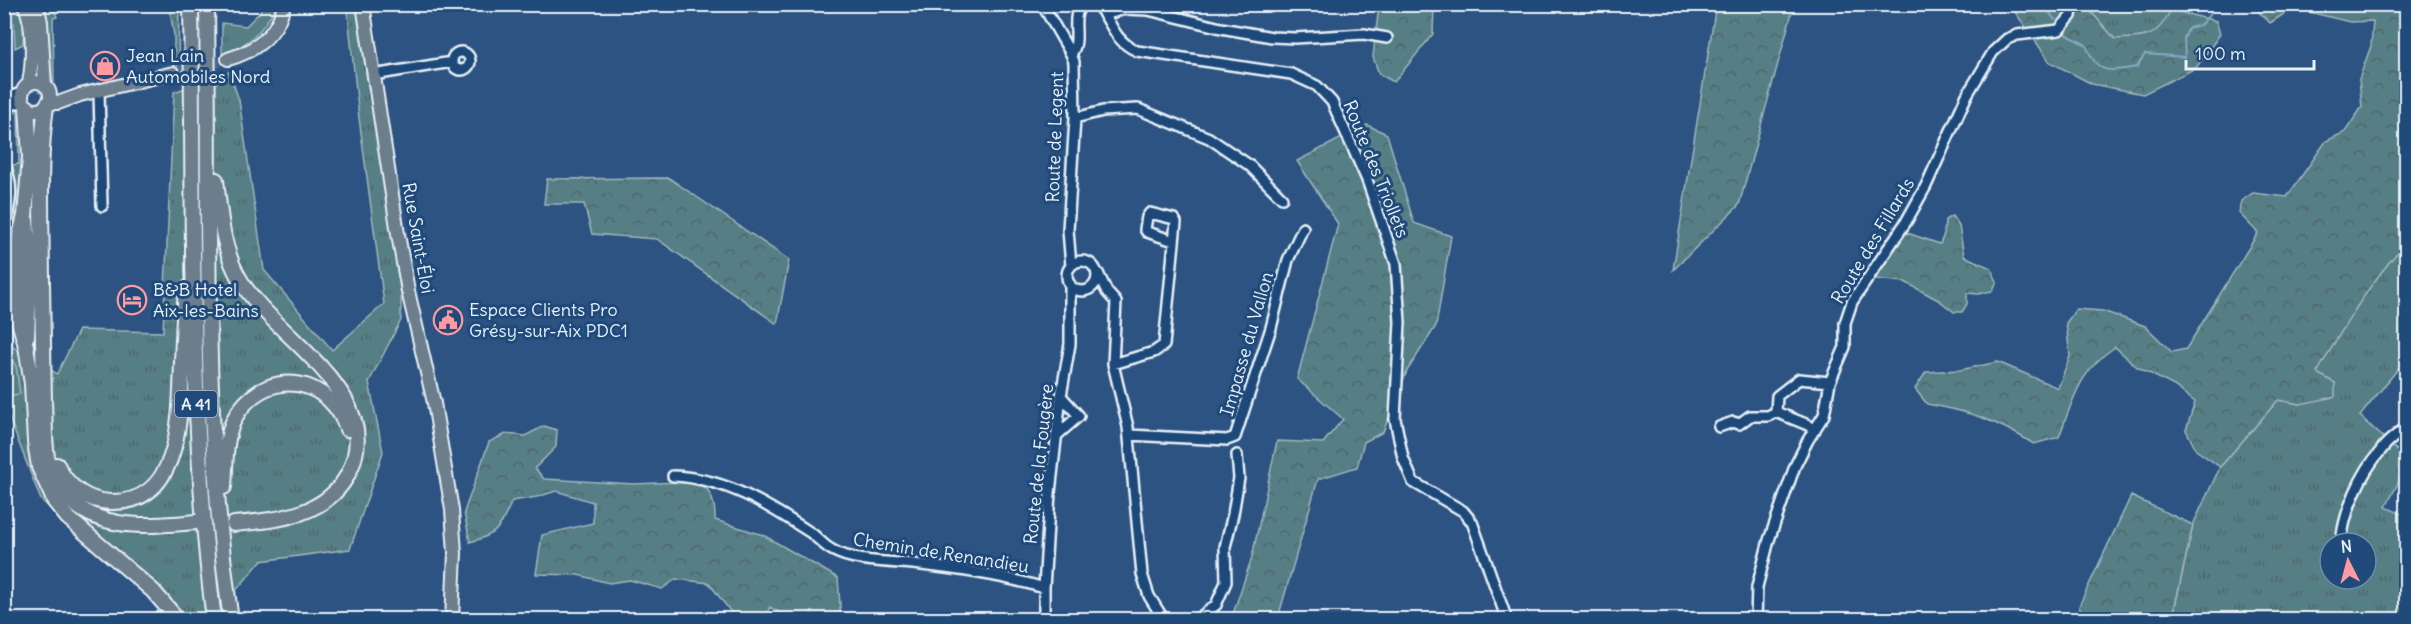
<svg xmlns="http://www.w3.org/2000/svg" width="2411" height="624" viewBox="0 0 2411 624" font-family="Delius,sans-serif">
<style>
.grass{fill:url(#grass-tufts);stroke:#a0b8be;stroke-width:1.5;fill-rule:evenodd}
.forest{fill:url(#forest-crowns);stroke:#a0b8be;stroke-width:1.5}
.lines{fill:none;stroke-linecap:round;stroke-linejoin:round}
.stream{stroke:#85aac1;stroke-width:2}
.major-tunnel{stroke:#496b94;stroke-width:12;stroke-dasharray:12 6;stroke-linecap:butt}
.minor-casing{stroke:#e8f1f8;stroke-width:14}
.major-casing{stroke:#e8f1f8;stroke-width:16}
.highway-casing{stroke:#e8f1f8;stroke-width:18}
.minor{stroke:#1f4a7a;stroke-width:9}
.major{stroke:#6c7d8c;stroke-width:12}
.highway{stroke:#6c7d8c;stroke-width:14}
.labels{text-anchor:middle;stroke-width:6;stroke-linejoin:round;paint-order:stroke}
.shield{fill:#1f4a7a;stroke:#acbfd2;stroke-width:1.5}
.shield-label{font-size:16px;font-weight:bold;fill:#e8f1f8}
.poi-label{font-size:18px;fill:#e8f1f8;stroke:#1f4a7a;text-anchor:start}
.street-label{font-size:18px;fill:#e8f1f8;stroke:#1f4a7a}
</style>
<defs>
<pattern id="grass-tufts" width="24" height="20" patternUnits="userSpaceOnUse" patternTransform="scale(1.5)"><rect width="24" height="20" fill="#577e85"/><path d="M3 7l-1-3M5 7V3M7 7l1-3M15 17l-1-3M17 17v-4M19 17l1-3" fill="none" stroke="#4f666a"/></pattern>
<pattern id="forest-crowns" width="20" height="18" patternUnits="userSpaceOnUse" patternTransform="scale(1.5)"><rect width="20" height="18" fill="#577e85"/><path d="M2 6a3 3 0 1 1 6 0M12 15a3 3 0 1 1 6 0" fill="none" stroke="#4f666a"/></pattern>
</defs>
<rect width="100%" height="100%" fill="#2d5382"/>
<filter id="ink" filterUnits="userSpaceOnUse"><feTurbulence type="fractalNoise" baseFrequency=".0167" numOctaves="2"/><feDisplacementMap in="SourceGraphic" scale="12" xChannelSelector="R" yChannelSelector="G"/><feConvolveMatrix kernelMatrix="1 2 1 2 8 2 1 2 1" color-interpolation-filters="sRGB"/></filter>
<g filter="url(#ink)">
<path class="grass" d="M4,5h10l10,13 -1,26 -8,4 -1,-25 -9,-8z
M43,5h10l4,12 -4,1 1,64 -6,-3z
M263,5h14c-17,29 -24,36 -55,51v-33l24,3 14,-14z
M347,5h9l45,289v26l-32,62 14,70 -33,97 -89,12 -49,58h-30l-61,-48 -80,-71 -36,-93v-176l8,-53v-13l6,-1 -1,-50 -4,-3 -7,2 -2,-3 9,-2 11,4 -3,80 -7,24 -5,32 -1,45 4,54 44,27 22,-44 84,2 11,-240 55,-20 10,28 25,170 68,80 52,-46 -25,-186z
M2085,5h99c-20,8 -11,12 -22,23 -12,11 -32,10 -47,11z
M2406,243v116l-46,57 41,38 2,19 -17,34 20,9v103l-234,1 21,-95 27,-58 58,-67 22,4 35,-21 -19,-10c27,-45 54,-92 90,-130zM2330,543h36v36h-36z"/>
<path class="forest" d="M169,5h10l-1,63 -4,1v-34z
M1379,5h55l-1,29 -39,48 -15,-8 -6,-17z
M1716,5h78l-55,200 -66,65z
M2010,5h75l30,34c32,-2 40,1 56,-29l45,11 4,13 -24,34 -53,26 -51,-10 -42,-22z
M2252,5h154v238c-36,38 -63,85 -89,130l18,10v14l-35,7 -22,-4 -58,67 -24,-17 -10,-20 9,-28 -21,-16 -37,-19 -22,-20c-36,24 -41,51 -56,90l-25,7c-39,-24 -62,-32 -107,-40l-12,-15 11,-17 34,-2 38,-8 60,26 12,-32 -4,-33 10,-14 27,2 42,15 27,26 14,-3 72,-116 -19,-20 2,-12 12,-8 34,4 39,-56 19,-9 17,-25 -3,-28 12,-33 2,-25 -23,1 -57,-14 -23,15z
M1367,125l20,9 27,89 37,13 -15,90 -29,45 -24,61 -19,10 -7,25 -39,12 -40,139 -47,2 21,-63 25,-116 46,2 20,-24 -46,-40 41,-155 -41,-63z
M669,178l120,82 -12,64 -120,-85 -65,-5 -8,-30h-40l3,-25z
M1952,216l7,10 5,30 27,12 6,14 -5,9 -14,3 -11,-1v11l-5,8h-8l-14,-11 -35,-19 -31,-3 30,-47 36,12 4,-10 1,-14z
M5,347l11,19 4,28 -15,2z
M544,426l13,4 -1,17 -21,21 9,11 90,5 68,-3c9,13 14,23 13,39l48,15 75,43 3,41h-55l-1,-3 -15,-9 -6,12h-28l-27,-36 -33,-4 -14,10 -32,-9 -21,3 -31,-8 -42,-1 6,-39 51,-12v-21l-37,-11 -19,6 -25,4c-12,26 -12,33 -42,41l-6,-30 25,-70 17,-8 19,2z
M2131,496l62,29 -21,94h-89l-4,-13z"/>
<g class="lines">
<path class="stream" d="M2043,4l12,16
M2266,4h7
M2373,4h1
M2399,4l7,4
M2064,33l22,12c12,31 22,26 51,22l8,-13 40,3 -1,-19 5,-10 11,-3 19,-21"/>
<path class="major-tunnel" d="M173,73l55,-14"/>
<g class="minor-casing">
<path id="minor" d="M1042,4l29,50 3,8 1,56 -7,112 3,36
M1096,4c17,17 15,35 41,47l154,23 26,12 15,16 35,78 29,84 4,58 -5,97 8,39 10,24 50,29 9,11 35,98
M1104,15l21,-6 23,1 73,18 51,9 23,1 69,-4 23,4
M452 61a9 9 0 1 1 18 0a9 9 0 1 1-18 0Z
M1071,54c12,-14 -3,-38 12,-50
M373,75l79,-13
M99,92l3,114
M4,98l18,-5
M4,108l18,-7
M1075,118l28,-7 35,-2 71,29 40,27 33,33
M4,164c11,21 6,42 0,64
M1067 276a15 15 0 1 1 30 0a15 15 0 1 1-30 0Z
M1098,273l9,19 9,10 -3,62 15,63 14,147 7,22 15,24
M1113,364l41,-12 10,-7 12,-123 -2,-3 -24,-6 -3,4 -2,12 2,3 27,9
M1719,427l14,-5 6,2 11,-8h18l8,-4
M1815,430l-7,-5 -32,-13 1,-16 22,-17 31,3
M1129,435l98,5 8,-3 36,-109 17,-68 15,-32
M1056,436l23,-20 -18,-20
M673,476c53,2 95,29 138,57 7,5 13,13 21,17 20,12 58,12 81,14 43,5 89,11 131,24
M2341,543c3,-32 20,-70 41,-94 6,-9 17,-15 24,-22
M1044,620v-32l6,-95 11,-97 9,-52v-60
M1196,620l20,-15 10,-23 -1,-35 8,-33 6,-36 -2,-23
M1756,620l1,-33 12,-47 26,-74 13,-26 16,-25 6,-33 15,-35v-24l7,-21 54,-80 20,-36 41,-91 26,-43 14,-13 10,-4 42,-5 12,-14 2,-12"/>
</g>
<g class="major-casing">
<path id="major" d="M24,4c10,20 9,58 5,79
M37,4l4,18 4,64
M363,4l35,230 10,57 26,112 18,107 3,43 -3,67
M228,59c28,-8 50,-25 56,-55
M22 96a14 14 0 1 1 28 0a14 14 0 1 1-28 0Z
M47,103h11l22,-8 93,-22"/>
</g>
<g class="highway-casing">
<path id="highway" d="M191,4c3,206 -3,412 23,616
M207,4c3,205 -6,412 24,616
M46,106c-8,58 -4,119 -4,177 1,40 1,79 2,119 1,18 0,37 3,55 2,11 6,23 14,33 33,43 87,36 135,32
M27,107l3,50 -5,59 -6,23 -3,27v45l10,35 6,38 3,58 4,25 16,35 12,15 86,74 25,29
M216,180c4,33 6,68 23,98 32,58 149,115 110,194 -21,44 -72,48 -115,52
M26,221l4,42 -3,73
M57,465c10,21 29,36 53,37 73,3 70,-91 72,-140 1,-25 2,-49 4,-73
M224,487c2,-25 0,-55 15,-76 32,-45 92,-32 108,18"/>
</g>
<use href="#minor" class="minor"/>
<use href="#major" class="major"/>
<use href="#highway" class="highway"/>
</g>
</g>
<defs>
<g id="shop-ring" transform="scale(1.5)"><circle r="9.5" fill="#1f4a7a" stroke="#ff9aa2" stroke-width="1.5"/><path d="M-5-2.5h2.3a2.7 3.5 0 0 1 5.4 0H5L5.5 6h-11ZM-1.5-2.5h3a1.5 2.3 0 0 0-3 0Z" fill="#ff9aa2"/></g>
<g id="hotel-ring" transform="scale(1.5)"><circle r="9.5" fill="#1f4a7a" stroke="#ff9aa2" stroke-width="1.5"/><path d="M-6-4.5h1.5V1H6V5H4.5V3h-9V5H-6ZM-4 0a1.8 1.8 0 1 1 3.6 0ZM.5 0V-2.5h3Q6-2.5 6 0Z" fill="#ff9aa2"/></g>
<g id="civic-ring" transform="scale(1.5)"><circle r="9.5" fill="#1f4a7a" stroke="#ff9aa2" stroke-width="1.5"/><path d="M-.6-6.5H3V-4.5H.6V-3L4-1V1h2V6H-6V1h2V-1L-.6-3ZM-1.2 2.5V6h2.4V2.5Z" fill="#ff9aa2"/></g>
</defs>
<g fill-rule="evenodd">
<use href="#shop-ring" x="105" y="66"/>
<use href="#hotel-ring" x="132" y="300"/>
<use href="#civic-ring" x="448" y="320"/>
</g>
<g class="labels">
<rect class="shield" x="175" y="391" width="42" height="26" rx="4.5"/>
<g class="shield-label">
<text x="196" y="410">A 41</text>
</g>
<g class="poi-label">
<text x="126" y="62">Jean Lain<tspan x="126" dy="21">Automobiles Nord</tspan></text>
<text x="153" y="296">B&amp;B Hotel<tspan x="153" dy="21">Aix-les-Bains</tspan></text>
<text x="469" y="316">Espace Clients Pro<tspan x="469" dy="21">Grésy-sur-Aix PDC1</tspan></text>
</g>
<g class="street-label">
<text transform="translate(1055 137) rotate(-88)" y="6">Route de Legent</text>
<text transform="translate(1376 169) rotate(68)" y="6">Route des Triollets</text>
<text transform="translate(418 238) rotate(80)" y="6">Rue Saint-Éloi</text>
<text transform="translate(1873 241) rotate(-59)" y="6">Route des Fillards</text>
<text transform="translate(1247 344) rotate(-74)" y="6">Impasse du Vallon</text>
<text transform="translate(1039 464) rotate(-84)" y="6">Route de la Fougère</text>
<text transform="translate(941 553) rotate(9)" y="6">Chemin de Renandieu</text>
</g>
</g>
<rect width="2411" height="624" fill="none" stroke="#1f4a7a" stroke-width="24"/>
<rect x="12" y="12" width="2387" height="600" fill="none" stroke="#e8f1f8" stroke-width="2" filter="url(#ink)"/>
<g transform="translate(2348 561) rotate(354)"><circle r="28" fill="#1f4a7a" stroke="#6f8dac" stroke-width="1.5"/>
<path d="M0-4.5L10 22L0 15L-10 22Z" fill="#ff9aa2"/>
<text y="-9" font-size="16" font-weight="bold" text-anchor="middle" fill="#e8f1f8">N</text>
</g>
<path d="M2186 60v9h128v-9" fill="none" stroke="#e8f1f8" stroke-width="3"/>
<text x="2195" y="60" font-size="18" fill="#e8f1f8" stroke="#1f4a7a" stroke-width="4.5" paint-order="stroke">100 m</text>
</svg>
